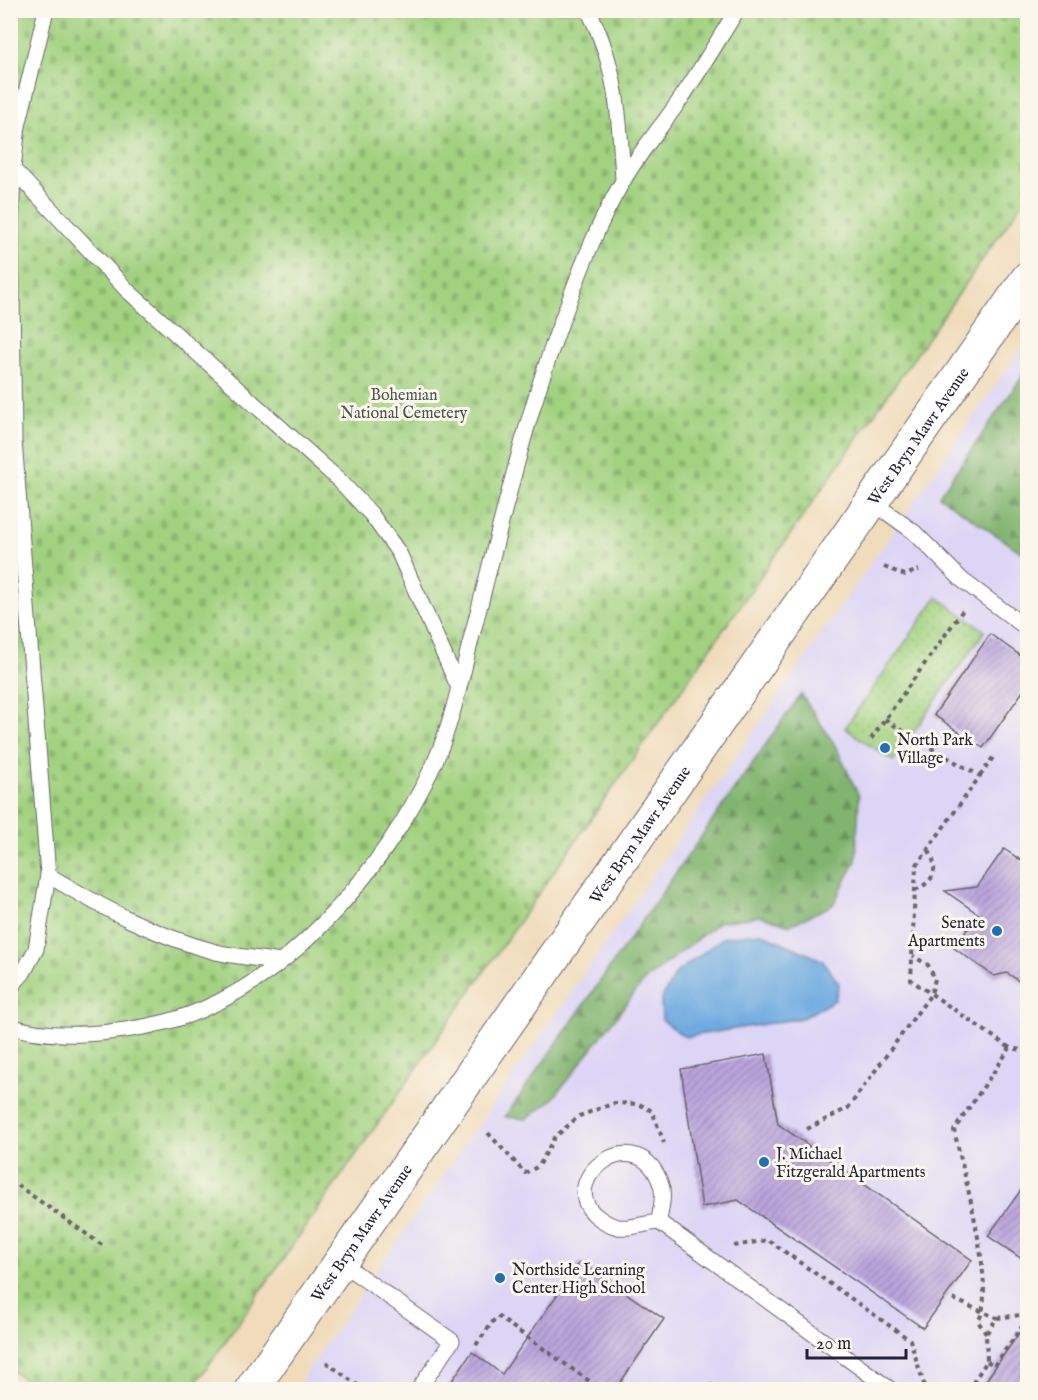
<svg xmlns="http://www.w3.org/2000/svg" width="1038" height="1400" viewBox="0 0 1038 1400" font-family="'IM FELL English',serif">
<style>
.built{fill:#ddd5f6}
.forest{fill:url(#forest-firs);stroke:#526b54;stroke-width:1.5}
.cemetery{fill:url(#cemetery-stones);stroke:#627a5e;stroke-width:1.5}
.garden{fill:url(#garden-dots);stroke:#627a5e;stroke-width:1.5}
.water{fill:#6fabe0;stroke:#48668e;stroke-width:1.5}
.building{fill:url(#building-hatch)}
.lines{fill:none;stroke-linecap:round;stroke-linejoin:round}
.service-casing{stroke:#6a6368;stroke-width:17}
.tertiary-casing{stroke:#6a6368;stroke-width:35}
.path{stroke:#6a6368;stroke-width:4;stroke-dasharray:4.5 4.5;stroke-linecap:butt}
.service{stroke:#fff;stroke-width:15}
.tertiary{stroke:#fff;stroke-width:33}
.poi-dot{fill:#1f6fb2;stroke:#fbf7ec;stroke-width:2}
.labels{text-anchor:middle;stroke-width:6;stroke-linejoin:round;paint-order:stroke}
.park-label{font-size:16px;fill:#485750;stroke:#fbf7ec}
.street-label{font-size:16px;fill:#22223b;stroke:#fbf7ec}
.poi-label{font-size:16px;fill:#22223b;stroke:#fbf7ec;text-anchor:start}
</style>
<defs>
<pattern id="forest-firs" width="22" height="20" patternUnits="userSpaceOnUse" patternTransform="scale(1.5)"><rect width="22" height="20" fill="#81b46e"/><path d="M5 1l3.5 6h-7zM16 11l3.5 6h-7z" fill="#69925c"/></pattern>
<pattern id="cemetery-stones" width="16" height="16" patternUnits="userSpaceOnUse" patternTransform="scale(1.5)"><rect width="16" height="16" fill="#a2d280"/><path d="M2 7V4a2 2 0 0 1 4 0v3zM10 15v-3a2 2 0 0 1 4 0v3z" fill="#8bb470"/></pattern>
<pattern id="garden-dots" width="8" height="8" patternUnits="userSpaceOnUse" patternTransform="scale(1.5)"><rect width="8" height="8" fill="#a2d280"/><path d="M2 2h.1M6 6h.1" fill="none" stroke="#8bb470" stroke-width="1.8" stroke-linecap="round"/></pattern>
<pattern id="building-hatch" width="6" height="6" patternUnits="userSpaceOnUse" patternTransform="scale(1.5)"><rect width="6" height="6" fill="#bba5dd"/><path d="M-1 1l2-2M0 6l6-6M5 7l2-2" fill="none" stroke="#9886b4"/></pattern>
</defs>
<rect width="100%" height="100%" fill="#fbf7ec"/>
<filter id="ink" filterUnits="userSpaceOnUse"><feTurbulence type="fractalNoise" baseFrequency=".0167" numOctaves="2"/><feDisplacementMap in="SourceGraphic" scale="12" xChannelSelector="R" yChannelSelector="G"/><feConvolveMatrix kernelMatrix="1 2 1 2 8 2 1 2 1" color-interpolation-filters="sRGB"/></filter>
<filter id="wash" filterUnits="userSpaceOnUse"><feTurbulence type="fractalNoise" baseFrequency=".008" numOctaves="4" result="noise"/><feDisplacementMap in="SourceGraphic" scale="24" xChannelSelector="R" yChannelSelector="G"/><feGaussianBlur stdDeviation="1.35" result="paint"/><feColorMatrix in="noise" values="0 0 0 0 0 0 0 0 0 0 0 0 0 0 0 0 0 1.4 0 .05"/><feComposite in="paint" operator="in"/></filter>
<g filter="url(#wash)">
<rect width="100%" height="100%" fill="#f0dcbb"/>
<path class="built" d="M1027,340v1049l-733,1 163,-234z"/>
<path class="forest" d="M1027,370v186l-88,-60z
M801,694l34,51 24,51 -3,65 -23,44 -43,20 -29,-9 -42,6 -75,59 -92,119 -26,19 -21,-2z"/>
<path class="cemetery" d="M11,11h1016v185l-835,1193h-153l-28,-19z"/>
<path class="garden" d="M937,597l48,34 -92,130 -48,-33z"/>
<path class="water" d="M761,933l61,27 17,24 -4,16 -33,18 -117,19 -23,-17 -1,-20 15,-27 48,-36z"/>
<g id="blocks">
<path class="building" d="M990,634l38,27v23l-45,64 -49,-33z
M1004,849l24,16v122l-21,-14 -13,3 -40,-28 24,-34 -33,-23 32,-4z
M766,1054l12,70 194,136 -49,68 -185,-128 -36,7 -21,-138z
M1028,1180v83l-40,-27z
M580,1262l84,57 -48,70h-170l26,-37 30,22z
M1028,1320v69h-48z"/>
</g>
</g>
<g filter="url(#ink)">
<use href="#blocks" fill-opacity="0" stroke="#6a6368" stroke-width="1.5"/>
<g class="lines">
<g class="service-casing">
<path id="service" d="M588,10c29,54 32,111 35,170
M10,166l118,125 210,188 33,35 28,39 59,133
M871,501l43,31 48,48 66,49
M48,875c53,32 107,61 168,77 20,5 43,6 64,10
M10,988l13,-15 13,-24 12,-74 -34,-435 -3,-210 2,-62 5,-42 28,-116
M10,1026c44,15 112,7 156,-4 117,-31 218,-151 268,-258 19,-42 30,-99 42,-144 27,-103 51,-209 89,-308 16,-44 34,-91 58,-131 17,-30 40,-56 59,-84 19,-28 37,-58 55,-87
M659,1222c1,-11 6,-27 2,-37 -21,-67 -105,-8 -67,29 7,6 14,11 24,13 12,2 28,-4 41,-5l232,168
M340,1262l112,79 -34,49"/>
</g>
<g class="tertiary-casing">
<g id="tertiary">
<path id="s1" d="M251,1390l777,-1112"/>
</g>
</g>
<path class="path" d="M884,567l21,8 14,-5
M885,719l25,17 70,40 -64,90 -5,114 99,68
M871,739l92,-129
M980,776l14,-20
M915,890c21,-9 24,-22 13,-41
M807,1129l41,-21 83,-114 4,-15 -7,-14 -15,-9
M488,1133l37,40 14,-7 15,-28 25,-22 36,-13 24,1 13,7 12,32
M10,1180l92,65
M734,1246l34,-6 142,100 14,44 8,6
M953,1299l44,19
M986,1334l-8,-13c20,-27 -16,-154 -24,-191l56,-82 18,3
M476,1345l21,-29 105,74
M987,1361l7,5 34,-48
M326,1362l38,28
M664,1390l52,-5 6,5
M968,1390l19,-29 -1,-27 11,-16 31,-4"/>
<use href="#service" class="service"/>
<use href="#tertiary" class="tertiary"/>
</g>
</g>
<g class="poi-dot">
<circle cx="885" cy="748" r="6"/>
<circle cx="997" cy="931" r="6"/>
<circle cx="764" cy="1162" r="6"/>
<circle cx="500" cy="1278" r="6"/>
</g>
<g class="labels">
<g class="park-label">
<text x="404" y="400">Bohemian<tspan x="404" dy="18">National Cemetery</tspan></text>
</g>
<g class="street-label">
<text dy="6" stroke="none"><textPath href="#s1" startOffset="1164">West Bryn Mawr Avenue</textPath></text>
<text dy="6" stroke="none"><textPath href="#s1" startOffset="678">West Bryn Mawr Avenue</textPath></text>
<text dy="6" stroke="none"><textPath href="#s1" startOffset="192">West Bryn Mawr Avenue</textPath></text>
</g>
<g class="poi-label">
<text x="897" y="745">North Park<tspan x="897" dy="18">Village</tspan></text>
<text x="985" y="928" text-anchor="end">Senate<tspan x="985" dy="18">Apartments</tspan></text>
<text x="776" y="1159">J. Michael<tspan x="776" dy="18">Fitzgerald Apartments</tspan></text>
<text x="512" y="1275">Northside Learning<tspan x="512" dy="18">Center High School</tspan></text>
</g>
</g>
<rect width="1038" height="1400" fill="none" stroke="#fbf7ec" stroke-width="36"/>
<path d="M807 1349v9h99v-9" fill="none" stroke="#22223b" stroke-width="3"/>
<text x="816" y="1349" font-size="18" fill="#22223b" stroke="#fbf7ec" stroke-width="4.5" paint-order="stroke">20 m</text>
</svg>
